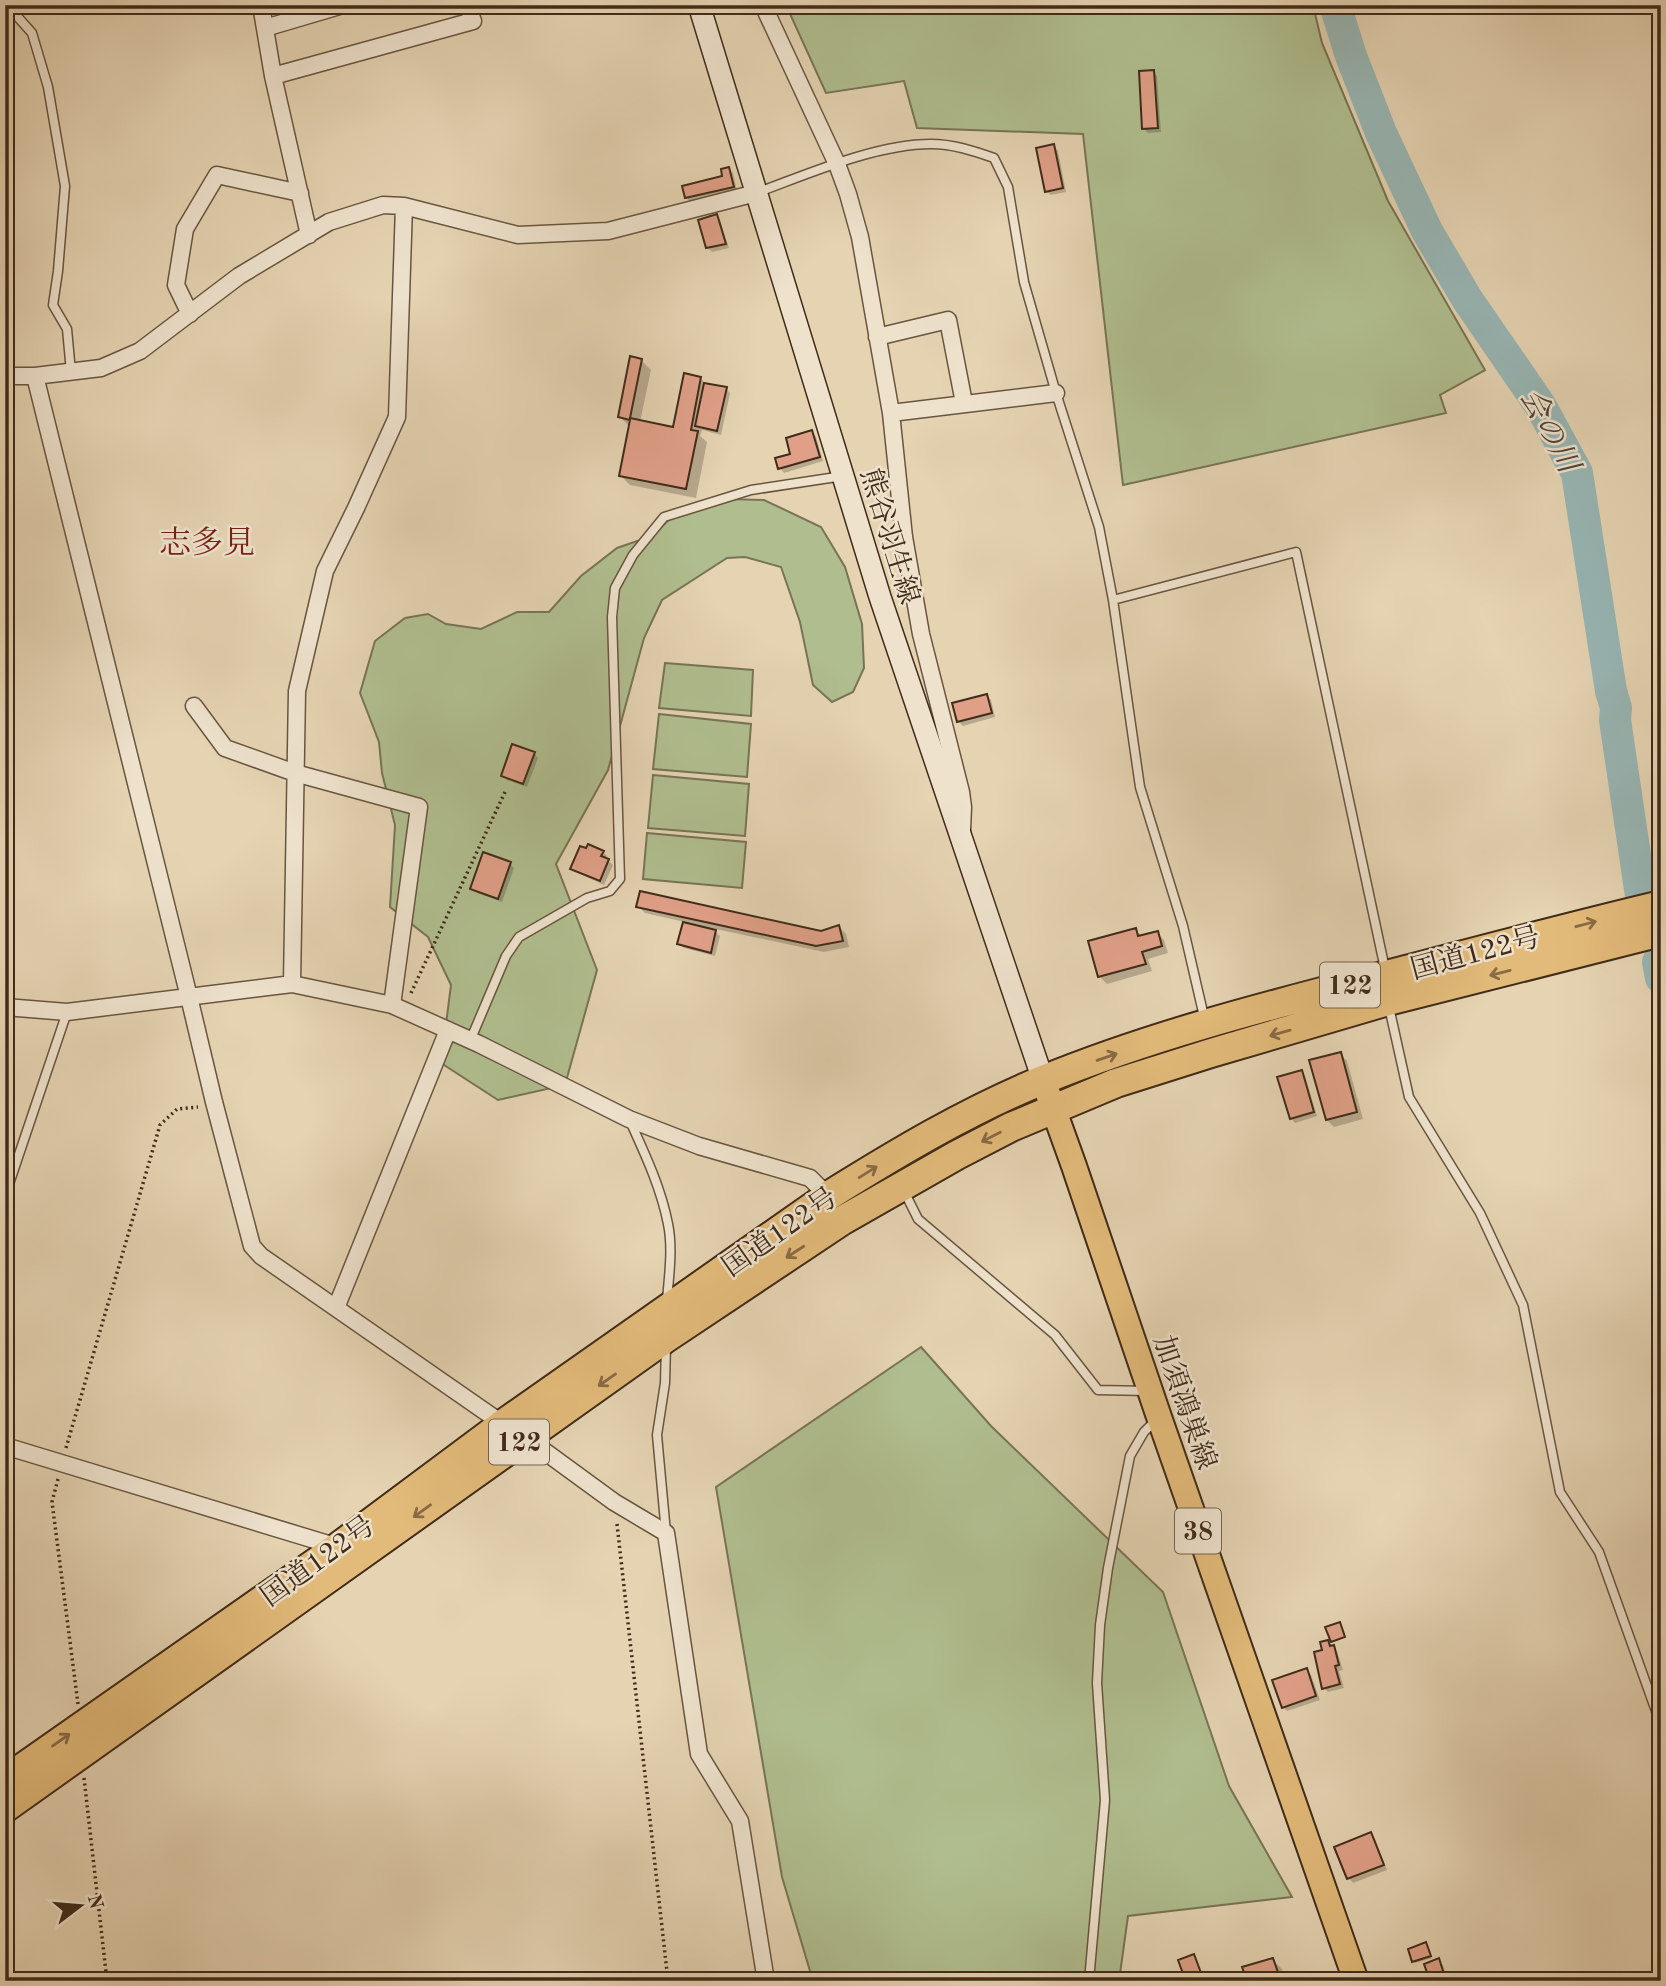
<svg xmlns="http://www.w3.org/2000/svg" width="1666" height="1986" viewBox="0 0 1666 1986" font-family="'Old Standard TT','Noto Serif JP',serif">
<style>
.green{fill:#b0be8f;stroke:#787454;stroke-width:2}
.shadow{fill:#0003}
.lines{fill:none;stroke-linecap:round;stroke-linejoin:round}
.river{stroke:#98b6b4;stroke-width:32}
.building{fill:#e0a088;stroke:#402b19;stroke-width:2}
.lane-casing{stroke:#69553f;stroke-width:11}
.street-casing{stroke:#69553f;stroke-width:19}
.secondary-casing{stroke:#402b19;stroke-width:24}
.primary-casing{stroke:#402b19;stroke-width:28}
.highway-casing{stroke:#402b19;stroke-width:32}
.path{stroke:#402b19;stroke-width:3.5;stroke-dasharray:2 3.5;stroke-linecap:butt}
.lane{stroke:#eee2cd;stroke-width:8}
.street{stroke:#eee2cd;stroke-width:16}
.secondary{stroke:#eee2cd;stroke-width:21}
.primary{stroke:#e2ba79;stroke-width:24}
.highway{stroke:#e2ba79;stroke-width:28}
.oneway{stroke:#896b44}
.labels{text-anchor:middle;stroke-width:5;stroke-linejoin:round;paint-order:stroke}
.shield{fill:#eee2cd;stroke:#74624f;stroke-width:2}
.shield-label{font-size:26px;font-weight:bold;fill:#402b19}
.street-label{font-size:28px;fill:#402b19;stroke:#eee2cd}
.water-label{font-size:30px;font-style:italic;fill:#524738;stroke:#eee2cd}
.quarter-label{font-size:32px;fill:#7a1f14;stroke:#eee2cd}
</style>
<rect width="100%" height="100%" fill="#e5d3b2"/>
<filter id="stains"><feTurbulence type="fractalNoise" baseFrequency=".00286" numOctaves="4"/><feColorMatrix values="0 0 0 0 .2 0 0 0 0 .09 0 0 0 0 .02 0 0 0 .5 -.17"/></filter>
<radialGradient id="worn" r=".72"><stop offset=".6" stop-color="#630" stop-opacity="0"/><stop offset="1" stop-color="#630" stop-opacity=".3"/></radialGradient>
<path class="green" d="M786,5h527l9,38 66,158 97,169 -45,25 6,18 -323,72 -40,-351 -166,-6 -13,-47 -78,12z
M724,499l40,1 57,27 24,40 17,57 2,44 -11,24 -21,10 -19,-17 -13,-63 -19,-55 -36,-10 -18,1 -65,42 -18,38 -36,132 -52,94 41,106 -32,115 -67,15 -57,-37 10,-78 -23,-48 -38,-30 5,-82 -13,-52 -3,-31 -19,-49 15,-52 30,-23 23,-4 18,10 35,5 36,-17h32l32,-36 36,-28 35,-12 25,-24z
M665,663l88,7 -2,46 -92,-8z
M659,714l92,10 -4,53 -94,-8z
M653,775l96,9 -4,52 -97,-8z
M647,833l99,9 -4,46 -99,-9z
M921,1347l70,79 172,166 66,194 63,111 -164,19 -9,65h-306l-31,-104 -66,-390z"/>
<path class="shadow" d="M1153,72l4,4 4,56 -13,1 -4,-4z
M1054,146l4,5 8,41 -15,3 -5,-4z
M729,169l4,4 4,18 -46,11 -5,-4 38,-21z
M716,216l4,4 9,28 -17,4 -5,-5z
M641,360l10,10 -11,52 35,7 25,-51 7,7 19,4 4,4 -9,42 -19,-5 -2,6 7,6 -11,56 -66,-13 -10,-10 10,-48 -10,-10z
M812,432l4,5 7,24 -39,12 -4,-5z
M986,696l5,4 4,17 -32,9 -5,-5z
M534,753l4,5 -11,29 -20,-7 -4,-5z
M603,852l4,4 -1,3 7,6 -9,20 -28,-13 -4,-4z
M510,864l4,4 -12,34 -25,-9 -5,-4z
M638,906l183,27 18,-6 7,7 3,13 -25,5 -113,-24 9,8 -5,20 -31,-8 -5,-5 6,-21 -40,-9z
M1135,930l8,7 14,-4 7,7 4,13 -20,6 4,12 -45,13 -7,-7z
M1340,1054l7,7 16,58 -29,8 -7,-7z
M1301,1072l4,4 12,40 -22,7 -4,-5z
M1327,1642l10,9 6,19 -4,1 5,17 -16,4 -4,-4v-37z
M1306,1670l5,5 9,25 -33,11 -4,-4z
M1371,1834l4,5 12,31 -34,13 -4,-5z
M1427,1946l5,12 -17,5 -2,-2z
M1195,1958l6,17 -13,5 -2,-2z
M1273,1960l9,9 4,12h-38z
M1438,1961l5,4 5,16h-16z"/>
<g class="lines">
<path class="river" d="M1335,5l16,51 30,77 46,98 40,68 73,106 37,68 34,218 5,17 -1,12 26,176
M1658,962l3,16"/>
</g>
<path class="building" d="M1154,70l4,58 -16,1 -3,-58z
M1054,144l9,44 -18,4 -9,-44z
M729,167l5,20 -49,11 -3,-12 40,-10 -1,-7z
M717,214l9,30 -20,4 -8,-28z
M630,356l12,3 -12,59 43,9 11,-54 17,4 -10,53 7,1 -12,58 -67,-13 11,-56 -12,-3z
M704,383l23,4 -10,44 -22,-5z
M812,430l8,27 -42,12 -3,-11 15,-4 -4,-16z
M987,694l5,19 -35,9 -5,-19z
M512,744l23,8 -12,32 -22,-8z
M588,844l16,7 -3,5 8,3 -9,22 -30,-12 10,-23 6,2z
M483,852l28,10 -13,37 -28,-10z
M640,891l181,40 18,-6 4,16 -27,5 -180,-39z
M683,922l33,8 -5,23 -34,-9z
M1136,928l2,8 20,-5 4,15 -20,6 4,12 -48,13 -10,-36z
M1341,1052l16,60 -31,8 -17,-60z
M1302,1070l12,42 -24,7 -13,-42z
M1340,1622l5,15 -14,5 -6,-15z
M1328,1640l2,6 4,-1 5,20 -4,1 5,18 -18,5 -8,-37 8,-2 -2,-8z
M1307,1668l9,28 -34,12 -10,-28z
M1371,1832l13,33 -37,14 -13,-32z
M1426,1942l5,14 -19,6 -4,-13z
M1194,1954l7,19 -16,6 -7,-19z
M1273,1958l8,23h-34l-5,-14z
M1439,1958l7,23h-16l-6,-17z"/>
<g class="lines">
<g class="lane-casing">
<path id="lane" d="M7,5l25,28 16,54 17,99 -7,85 -5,34 14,24 4,43
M756,193c52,-19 120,-49 175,-49 22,0 43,7 63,14l14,29 16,95 32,111 43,134 14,73 27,187 43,139 22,95
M1113,600l183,-48 89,417
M1389,1007l20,90 71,116 43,92 37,187 39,60 62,173
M470,1041l36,-85 13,-19 68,-39 23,-7 10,-12 -8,-262 3,-29 18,-33 31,-38 87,-27 92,-14
M630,1121c15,33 31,67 38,103 5,24 1,52 -1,76
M904,1191l14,28 137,116 43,55 50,1
M5,1196l62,-184
M666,1345l-1,38 -8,52 9,98
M1089,1981l16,-181 -8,-117 3,-58 8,-57 22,-112 14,-24 13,-13"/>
</g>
<g class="street-casing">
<path id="street" d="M261,5l12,71 36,159
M763,5l74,159 11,30 12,43 31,176 13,124 17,97 40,158 2,15 -1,23
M265,28l78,-23
M273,76l200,-55 -6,-16
M190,314l-14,-29 9,-56 32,-54 83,18
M877,337l71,-17 16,83
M5,376h30l66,-8 39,-17 99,-75 90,-54 54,-17 21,1 114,29 90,-4 148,-38
M35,376l154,621 25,105 38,144 9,10 242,168 22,13 89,65 52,31 33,221 41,67 26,160
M891,413l165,-20
M194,706l31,42 70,25 124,34 -27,198
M292,984l5,-293 28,-120 31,-63 41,-91 7,-211
M5,1007l62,5 225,-28 100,21 87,39 150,75 70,27 111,32 18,18
M336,1308l112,-278
M5,1446l333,101"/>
</g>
<g class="secondary-casing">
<path id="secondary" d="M699,5l181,592 163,483"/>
</g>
<g class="primary-casing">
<path id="primary" d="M1043,1080l31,86 85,251 197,564"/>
</g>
<g class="highway-casing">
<path id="highway" d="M5,1780l333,-233 165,-123 325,-228c69,-43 139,-85 215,-116 110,-45 225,-74 340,-104 92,-24 185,-49 278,-71
M5,1808l661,-470 177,-118 114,-65 54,-28 105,-44 95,-30 177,-52 273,-69"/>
</g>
<path class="path" d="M411,993l94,-201
M66,1448l94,-323 17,-16 21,-2
M58,1479l-6,23 26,202
M617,1524l51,457
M84,1778l23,203"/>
<use href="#lane" class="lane"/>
<use href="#street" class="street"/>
<use href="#secondary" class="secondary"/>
<use href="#primary" class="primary"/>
<use href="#highway" class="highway"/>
</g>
<defs><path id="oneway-shaft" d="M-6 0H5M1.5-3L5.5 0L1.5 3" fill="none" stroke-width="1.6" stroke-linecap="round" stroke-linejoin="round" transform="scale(1.75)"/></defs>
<g class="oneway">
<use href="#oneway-shaft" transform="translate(1586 924) rotate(-15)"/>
<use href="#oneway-shaft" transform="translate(1500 973) rotate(166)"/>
<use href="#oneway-shaft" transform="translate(1280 1033) rotate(164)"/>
<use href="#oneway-shaft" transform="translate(1107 1057) rotate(-19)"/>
<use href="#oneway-shaft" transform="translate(991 1137) rotate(153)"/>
<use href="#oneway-shaft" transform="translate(868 1172) rotate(-32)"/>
<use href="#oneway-shaft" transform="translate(795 1252) rotate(147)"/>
<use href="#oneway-shaft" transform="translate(607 1380) rotate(145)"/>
<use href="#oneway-shaft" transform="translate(422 1511) rotate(144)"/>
<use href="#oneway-shaft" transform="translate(61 1740) rotate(-35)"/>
</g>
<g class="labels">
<g class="shield">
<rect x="1320" y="962.5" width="60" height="45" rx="5"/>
<rect x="489" y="1419.5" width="60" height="45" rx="5"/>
<rect x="1175" y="1508.5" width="46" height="45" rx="5"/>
</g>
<g class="shield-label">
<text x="1350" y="994">122</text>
<text x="519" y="1451">122</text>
<text x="1198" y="1540">38</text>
</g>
<g class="street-label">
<text transform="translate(891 536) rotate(73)" y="10">熊谷羽生線</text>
<text transform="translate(1475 952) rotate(-15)" y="10">国道122号</text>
<text transform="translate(779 1231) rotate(-35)" y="10">国道122号</text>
<text transform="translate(1186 1402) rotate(71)" y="10">加須鴻巣線</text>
<text transform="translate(317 1560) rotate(-36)" y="10">国道122号</text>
</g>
<g class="water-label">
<text transform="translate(1550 430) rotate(62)" y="10">会の川</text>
</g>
<g class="quarter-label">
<text x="207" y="553">志多見</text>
</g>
</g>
<rect width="1666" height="1986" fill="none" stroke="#e5d3b2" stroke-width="28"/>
<rect x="7" y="7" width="1652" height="1972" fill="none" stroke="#402b19" stroke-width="3.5"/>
<rect x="14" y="14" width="1638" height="1958" fill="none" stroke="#402b19" stroke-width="2"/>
<g transform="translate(80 1906) rotate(74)" stroke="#eee2cd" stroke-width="5" paint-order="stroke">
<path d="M0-5L12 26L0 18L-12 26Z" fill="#402b19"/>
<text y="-10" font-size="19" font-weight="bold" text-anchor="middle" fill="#402b19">N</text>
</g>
<rect width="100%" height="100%" filter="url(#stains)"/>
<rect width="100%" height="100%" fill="url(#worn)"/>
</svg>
